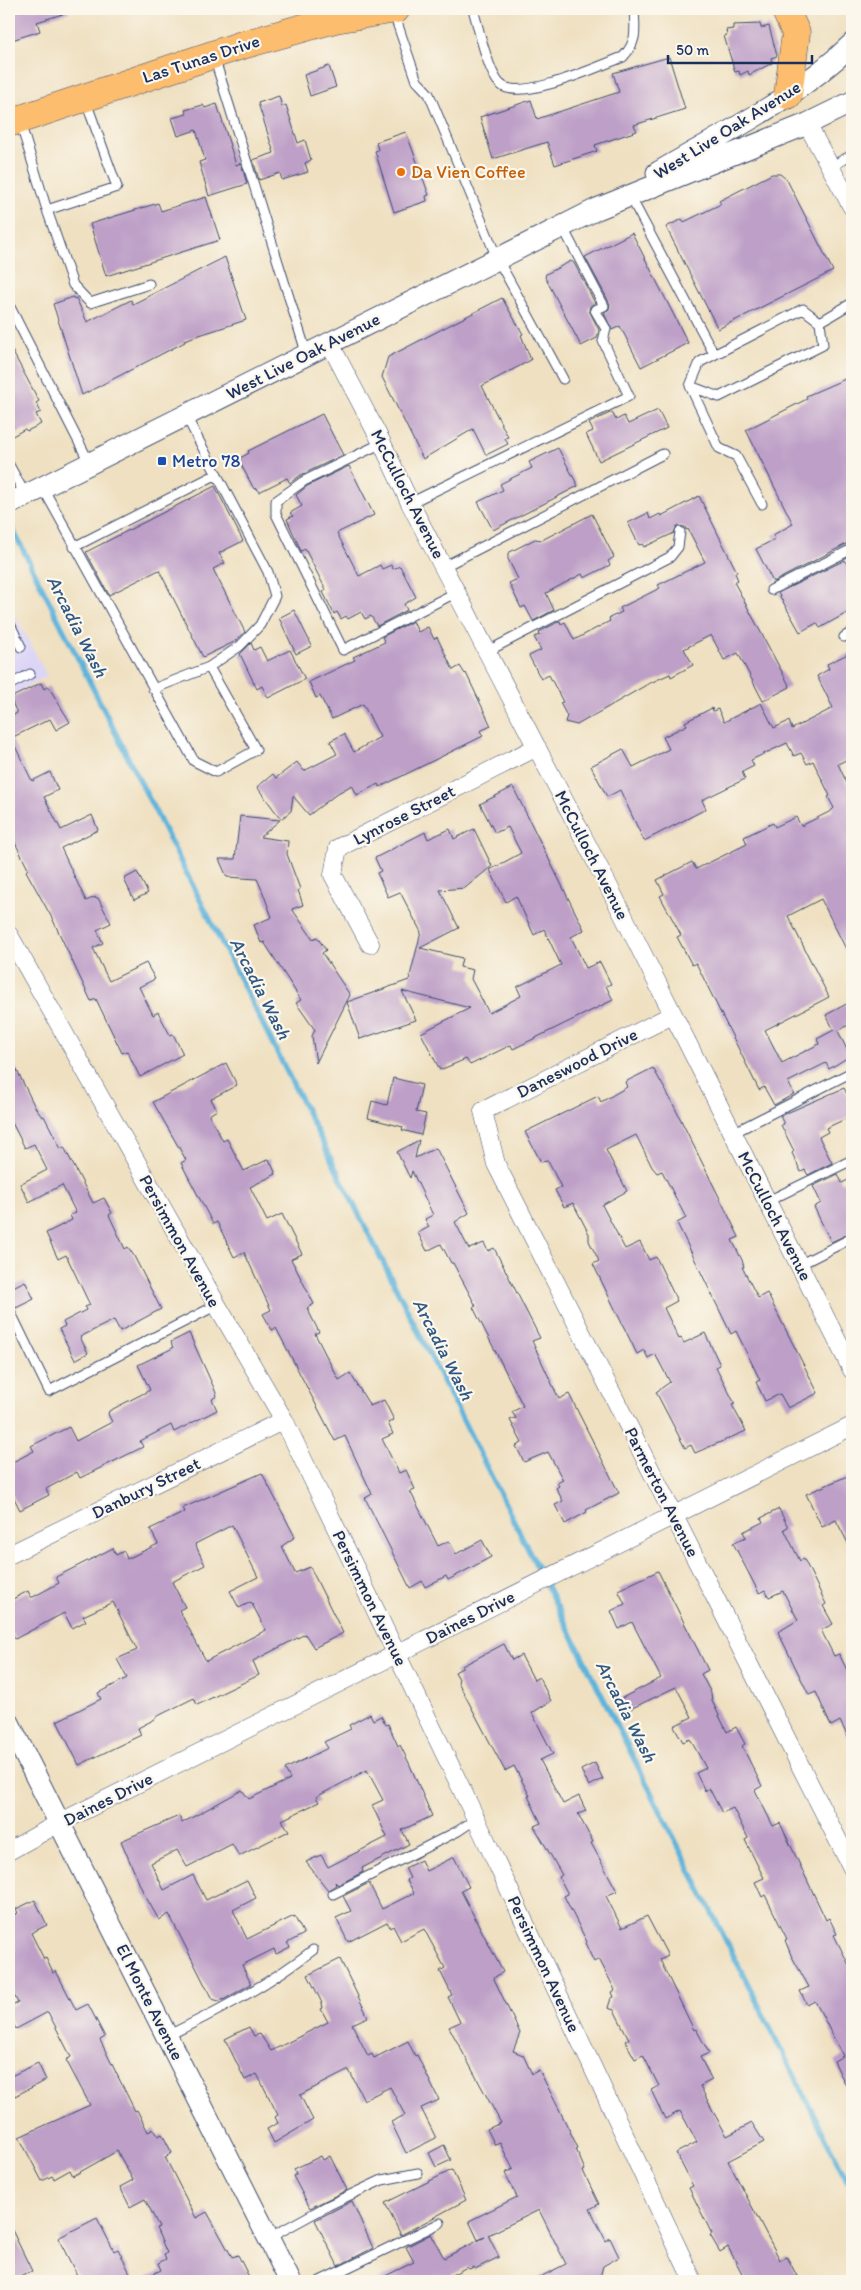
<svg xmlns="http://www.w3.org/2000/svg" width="861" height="2290" viewBox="0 0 861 2290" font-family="Itim,sans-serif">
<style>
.built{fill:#ddd5f6}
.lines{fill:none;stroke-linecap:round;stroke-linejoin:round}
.stream{stroke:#5eb4db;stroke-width:5.5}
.building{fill:#bd9fc7;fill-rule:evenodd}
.service-casing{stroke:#3b4a6d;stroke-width:11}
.minor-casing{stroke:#3b4a6d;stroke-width:19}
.tertiary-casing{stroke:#3b4a6d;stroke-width:23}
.primary-casing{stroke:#3b4a6d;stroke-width:29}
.service{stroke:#fff;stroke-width:9}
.minor{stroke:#fff;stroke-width:18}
.tertiary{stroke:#fff;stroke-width:21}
.primary{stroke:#fcbd6e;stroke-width:28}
.food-dot{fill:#e8710a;stroke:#fbf7ec;stroke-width:2}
.transit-dot{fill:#1a4fb4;stroke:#fbf7ec;stroke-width:2}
.labels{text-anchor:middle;stroke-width:4.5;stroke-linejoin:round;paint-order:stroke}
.street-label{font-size:18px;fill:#1b2f5e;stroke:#fbf7ec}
.food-label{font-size:18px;fill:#c56008;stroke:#fbf7ec;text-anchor:start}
.transit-label{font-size:18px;fill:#164399;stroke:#fbf7ec;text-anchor:start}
.water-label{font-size:19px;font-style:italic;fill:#2f5784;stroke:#fbf7ec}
</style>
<rect width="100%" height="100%" fill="#fbf7ec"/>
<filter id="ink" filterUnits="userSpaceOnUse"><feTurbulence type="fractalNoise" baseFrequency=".02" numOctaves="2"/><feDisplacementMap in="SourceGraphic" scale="10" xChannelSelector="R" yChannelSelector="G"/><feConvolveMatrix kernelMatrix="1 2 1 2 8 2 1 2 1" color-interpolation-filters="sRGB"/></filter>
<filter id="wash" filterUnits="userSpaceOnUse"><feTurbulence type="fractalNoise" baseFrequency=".0096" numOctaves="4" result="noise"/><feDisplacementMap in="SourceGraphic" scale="20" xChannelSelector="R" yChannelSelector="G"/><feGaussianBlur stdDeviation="1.12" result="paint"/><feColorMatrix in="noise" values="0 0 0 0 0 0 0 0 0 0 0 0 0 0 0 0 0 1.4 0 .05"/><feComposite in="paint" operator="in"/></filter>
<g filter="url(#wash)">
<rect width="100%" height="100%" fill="#efe0c1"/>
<path class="built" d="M9,603l38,73 -38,20z"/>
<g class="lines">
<path class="stream" d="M9,522l843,1668"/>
</g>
<g id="blocks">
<path class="building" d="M9,9h59l1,3 -32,10 3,9 -31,10z
M760,24l1,4 8,-2 8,30 -6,2 1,5 -23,12 -1,-4 -8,4 -1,-4 -4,1 -11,-36 3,-1 -1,-5 7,-1v-4z
M669,57l16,52 -51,16 3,6 -42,14 2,6 -42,14 -8,-23 -54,17 -13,-42 51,-17 6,19 82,-27 -6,-19z
M329,66l7,21 -26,9 -6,-21z
M279,96l3,11 4,-2 12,38 7,-3 6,20 -6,3 3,9 -26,8 -2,-7 -21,7 -6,-20 21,-7 -16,-50z
M217,104l19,61 5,-2 6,21 -38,12 -10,-34 6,-2 -9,-30 -18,6 -6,-18 15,-4 -2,-4 18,-5 2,3z
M406,132l23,63 -3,1 1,5 -33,11 -19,-61 3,-1 -2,-8z
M772,174h8l7,6 46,91 -115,58 -52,-102 16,-8 2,3 37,-18 -2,-3z
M206,197l14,43 -114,36 -16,-52 68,-21 3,8z
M632,233l56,110 -47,24 -21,-41 -8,4 -8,-17 5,-4 1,-5 -25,-47z
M225,257l21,63 -62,20 1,2 -103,53 -29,-91 20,-7 1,2 2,-1 11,24 44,-22 2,4z
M571,261l3,2 21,40 -5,3 -1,4 10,20 -2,8 -16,8 -36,-69 1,-3z
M502,298l21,36 -2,1 10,25 -49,26 26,51 -3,1 3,6 -22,11 -13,-26 -50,30 -41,-82 6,-20z
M9,345l30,56 -3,2 5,9 -5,2 5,10 -14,7 -2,-2 -16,9z
M852,376v165l-79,41 -17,-33 19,-10 -2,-4 20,-11 -47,-94 61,-31 -1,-3z
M658,410l9,18 -68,33 -13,-27 7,-3 -4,-8 23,-11 4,8 8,-4 4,8z
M322,414l21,41 -42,20 -11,8 -3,-5 -28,14 -2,-4 -3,1 -16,-30 11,-6 -1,-2z
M558,448l20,38 -85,44 -15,-28 25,-12 -3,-6 32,-16 -3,-6z
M349,466l25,49 -37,18 22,43 21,-11 2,4 9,-4 2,4 7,-3 16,31 -12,7 3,6 -30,16 -6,-10 -6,3 -4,-7 -13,7 -2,-3 -5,3 -4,-7 -3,2 -11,-22 3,-2 -21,-41 -4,2 -14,-32 6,-3 -3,-3 12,-7 -6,-11 11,-9z
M215,486l28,55 -24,12 6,10 -12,6 32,63 -11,10 -31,15 -44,-87 -50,25 -23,-43z
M699,496l38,76 -2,1 3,7 -4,2 56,105 -27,14 -25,-48 -14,7 -13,-25 -27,14 9,16 -22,12 -1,-3 -22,10 -71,41 -12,-3 2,-6 -7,-13 3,-1 -14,-27 -8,4 -12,-23 12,-6 -7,-13 6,-2 -1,-3 21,-11 1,3 4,-2 9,18 36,-19 -1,-3 13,-6 -2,-4 40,-20 -2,-3 47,-23 -17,-33 -2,1 -1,-3 -8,-1 -3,7 -30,14 -2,-3 -3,1 -11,-22 20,-10 2,6 10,-5 1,2z
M592,514l22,43 -6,4 2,4 -26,13 -2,-4 -36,19 8,17 -21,11 -8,-15 -4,2 -12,-25 9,-4 -10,-20v-6l27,-14 7,1z
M845,560l7,15v35l-32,18 -3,-5 -17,9 -22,-39z
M294,610l18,36 -16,8 -17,-36z
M413,621l5,11 10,-5 6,12 3,-2 16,33 7,-4 5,8 1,-1 25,53 -11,5 3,5 -103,51 -2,-3 -21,11 -5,-10 -14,8 -29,22 -16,-19 -2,15 -10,8 -24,-32 16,-13 3,4 21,-16 7,9 33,-17 -7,-13 14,-7 10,18 26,-15 -17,-33 -31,15 -12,-23 -4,2 -7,-16 46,-22 -2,-3 32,-15 -3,-5z
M251,643l3,7 6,-3 7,14 23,-11 15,29 -37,19 -6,-12 -5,3 -17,-35z
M852,652v105l-14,7 14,30v167l-31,-62 -33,17 41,81 -64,33 17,33 37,-19 -2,-5 17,-9 -8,-15 26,-14v22l-14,8 12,25 -21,13 -3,-6 -38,19 6,12 -20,11 -10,-18 -5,3 -63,-127 -4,2 -15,-28 4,-2 -21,-39 4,-2 -7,-14 35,-18 4,7 51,-25 -3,-7 29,-14 2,4 21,-10 5,9 30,-15 3,-3 -6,-11 2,-1 -17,-35 -6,3 -6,-11 -7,3 -7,-13 -36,17 3,6 -12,6 3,7 -43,21 4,9 -62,32 -24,-51 -13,7 -16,-31 32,-17 10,18 36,-18 -6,-12 24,-12 -2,-3 27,-14 1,3 5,-2 6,13 37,-19 13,25 15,-7 3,8 41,-21 -16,-32 12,-7 -2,-5z
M41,683l3,6 4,-3 22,36 -14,8 -6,-11 -39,19 21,43 18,-9 8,18 -14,7 17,33 31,-15 6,15 -37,18 25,53 9,-4 1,2 2,-1 13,25 -14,7 6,13 -10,5 16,33 37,-18 9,16 -16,8 14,28 5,-3 12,23 3,-1 10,20 -43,23 -13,-26 -5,2 -26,-54 -5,2 -39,-83 -26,-47 2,-2 -19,-39v-112l8,-5 -7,-15z
M513,787l71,143 -13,7 15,31 14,-6 11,22 -5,2 7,14 -100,49 -2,-4 -41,20 -4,-6 -26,11 -19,-37 49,-25 -68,-17 14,29 -56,19 -13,-37 62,-22 12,-48 -21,-40 -12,5 -11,-24 4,-2 -6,-13 50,-26 3,7 22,-10 4,10 20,-10 18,37 -27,22 -25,2 19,38 -39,20 42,10 -2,9 13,3 -2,9 18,34 32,-17 -4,-9 44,-22 -17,-36 -10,6 -18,-39 -10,6 -16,-32 31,-17 -13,-26 -13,6 -15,-29z
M240,816l40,4 -20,17 28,4 -1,13 13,35 -2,1 5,15 -11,4 21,30 4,-2 9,13 -4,3 28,42 -34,68 -4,-27 3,-6 -19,-27 5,-3 -37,-58 -3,1 -7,-18 18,-8 -10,-27 -5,-11 -30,-2 -8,-18h16z
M137,872l11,21 -14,7 -10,-21z
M9,1054l26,53 7,10 2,-1 17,33 3,-2 29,56 11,-5 8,15 -3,2 16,34 3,-2 6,9 27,53 -41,22 -6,-11 -34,17 8,16 -13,7 -16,-31 6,-3 -2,-4 23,-12 -1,-3 5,-2 -24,-50 -8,4 -12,-26 26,-13 -2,-5 6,-2 -14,-28 -33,17 -9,-18 27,-14 -13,-26 -9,4 -16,-31z
M226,1063l11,22 -26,14 6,11 -8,5 14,26 4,-2 17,32 25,-12 7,15 -26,13 17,34 15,-7 20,40 -11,5 23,45 -7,4 12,24 -4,2 16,31 8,15 11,-7 20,33 14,-6 10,20 -6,3 5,11 -11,5 17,34 7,-3 9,19 -5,2 28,55 11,-5 7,13 26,-14 9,17 -43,23 -2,-4 -21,11 -3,-6 -12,7 -45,-90 7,-4 -27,-58 -10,5 -59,-113 -4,2 -9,-16 8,-4 -27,-58 -10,5 -17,-35 -4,2 -32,-61 5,-3 -33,-58z
M653,1068l19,34 67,135 -7,3 10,20 2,7h-2l16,31 9,-5 51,100 -30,15 -8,-14 -15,7 -9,-19 4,-2 -24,-49 -5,3 -54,-111 9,-5 -24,-47 -5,2 -5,-6 -16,-32 -30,15 21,41 -25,14 23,44 15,-7 9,18 7,-3 21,44 -13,7 15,31 2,-1 3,5 21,-10 15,32 -4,2 19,37 -3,1 14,26 -51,22 -4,-8 -6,3 -29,-56 14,-10 -15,-28 -7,4 -4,-8 -7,4 -44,-90 6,-3 -10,-20v-7l-16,-31 -9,4 -9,-17 6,-3 -13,-26 -7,1 -16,-30 73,-36 3,6 26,-15 -2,-5z
M393,1078l29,7 -6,27 10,2 -5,21 -19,-5 1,-3 -35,-9 4,-17 15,4z
M844,1088l4,8 4,-2v22l-26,12 2,4 -9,5 13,26 -24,12 -3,-5 -4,2 -9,-19 2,-2 -13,-26 3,-1 -4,-8z
M419,1140l-4,18 21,-10 33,65 -14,9 14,27 15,-6 4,8 6,-3 46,90 -8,3 27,58 10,-5 50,99 -33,17 1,2 -22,12 -10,-19 8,-4 -7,-13 3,-2 -2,-3 6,-3 -15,-28 -24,10 -8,-16 6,-3 -12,-23 6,-2 -4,-6 11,-6 -50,-99 3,-1 -23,-43h-2l-10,-19 -14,7 -9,-18 11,-6 -4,-8 8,-4 -21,-44 -2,7 -13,-26z
M838,1174l4,9 10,-5v54l-21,10 -17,-35 7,-4 -8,-17z
M25,1281l9,18 -18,9 -7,-14v-5z
M189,1333l25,55 3,8 -5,3 5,11 -43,22 -3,-7 -31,16 3,6 -63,31 -3,-6 -31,17 3,6 -29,15 -11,-22v-24l25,-13 -3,-5 38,-19 7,14 36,-19 -4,-8 1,-3 41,-21 -12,-25 35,-17 -2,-6z
M262,1473l33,64 -13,9 13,27 15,-6 33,66 -29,15 -9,-14 -52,27 6,14 -62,30 -3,-7 -38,19 -1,2 -17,9 3,7 -62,30 -22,-44 44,-22 -3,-6 29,-15 -10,-19 20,-9 -24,-48 -30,14 3,5 -14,7 -8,-15 -49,26 -6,-13v-25l19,-10 3,6h2l26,-14 -3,-6 57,-29 3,7 8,-4 3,8 31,-15 -8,-15 35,-17 -2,-4zM232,1525l26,52 -28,14 9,17 12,-6 15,28 -60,31 -27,-51 6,-3 -13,-25 33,-17 -10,-21z
M852,1474v77l-16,-31 -14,7 -16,-33z
M779,1509l9,18 -4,2 16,32 4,-2 22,45 -3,2 10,18 -12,6 13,26 5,-2 13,26v65l-12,-24 -9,5 -15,-34 -7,3 -31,-63 20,-12 -15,-29 -14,6 -4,-7 -6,3 -26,-50 13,-6 -3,-5 20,-10 -2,-4z
M658,1571l50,99 -7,4 10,19 1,8 15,31 9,-5 9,17 -3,2 20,40 -7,4 18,36 7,-3 46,97 3,-2 8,16 -3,1 18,36v127l-18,-37 9,-5 -28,-55 -8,4 -7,-14 9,-4 -18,-32 -6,-15 2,-1 -22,-44 -3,2 -7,-15 9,-4 -19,-38 3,-2 -15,-30 -11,5 -13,-25 -4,3 -9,-18 10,-5 -16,-29 -7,3 -9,-16 18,-9 -16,-30 -54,26 -6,-12 45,-23 -29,-56 -13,7 -8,-18 14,-7 -7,-14z
M504,1644l8,16 9,-5 13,25 5,-3 12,24 -19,12 21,41 -13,6 23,44 16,-8 7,15 -8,3 15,28 -2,1 26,48 -11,5 16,32 25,-12 21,40 -8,4 34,70 2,-1 13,24 -9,4 12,23 -12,6 15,29 12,21 25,-13 12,19 -36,19 52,99 7,-3 10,19 -11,5h-40l-18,-34 -8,5 -10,-17 2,-1 -23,-46 4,-2 -17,-33 21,-11 -17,-31 -15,8 -14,-29 8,-4 -16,-31 -8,4 -10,-18 4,-2 -15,-29 -6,-2 3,-10 3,-1 -2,-5 3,-2 -16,-31 -5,3 -9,-19 2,-1 -23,-46 4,-2 -9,-17 3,-2 -28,-49 7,-3 -13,-27h2l-16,-30 -9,5 -47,-89 1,-3 -4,-7 7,-4v-2z
M370,1714l3,6 8,-4 5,9 2,-1 10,22 2,-1 9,18 23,53 -30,14 7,14 -47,24 1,4 -25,13 -3,-3 1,3 -8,5 -22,-28 15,-7 7,12 59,-30 -15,-32 11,-5 -16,-30 -51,27 3,5 -37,18 7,11 -50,25 -7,-12 -45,23 -10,-17 -26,13 13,27 29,-15 13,25 41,-20 9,18 -23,12 14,29 47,-23 10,18 -17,9 3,4 -14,7 -2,-5 -32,16 9,19 -26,15 -6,2 -7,-2 -43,-85 -10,6 -16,-28 -22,-51 58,-25 3,7 60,-33 7,9 41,-20 -5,-10 43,-21 -4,-6 27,-13 -2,-4z
M595,1763l8,16 -14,7 -8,-16z
M454,1857l15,30 -8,4 42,81 -8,5 -1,2 26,54 -7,18 10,4 9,19 7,-4 21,41 18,37 -2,1 9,21 -2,1 16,33 -9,5 16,32 4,-3 9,19 -16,9 -4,15h-67l34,-17 -27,-54 -51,25 11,22 -24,12 -1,-2 -5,2 -2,-2 -27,14h-65l39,-19 -8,-15 25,-13 13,24 41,-21 -7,3 -9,-19 48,-24 -12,-24 8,-4 -13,-26 -5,2 -8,-16 14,-6 -52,-96 11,-5 -12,-25 4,-2 -12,-24 5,-3 -21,-39 -23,12 -8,-15 -3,2 -3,-6 -39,20 -12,-24 15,-7 -8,-15 26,-13 13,26 32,-16 -7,-13 3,-2 -5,-10 16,-8 5,11z
M35,1900l12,25 -16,8 13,26 2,-1 7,15 3,-2 20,39 12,-6 17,33 -5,3 35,71 2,-1 11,22 6,-3 4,7 4,-2 10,19 -7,4 31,61 11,-6 25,45 6,-2 13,26h-113l23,-11 -3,-7 8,-4 -2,-5 3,-1 -11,-25 3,-1 -14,-28 -15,8 -10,-20 13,-7 -16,-29 -44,25 -3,-6 -16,9 -2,-3 -10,5 -23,-44 71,-32 -24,-45 5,-3 -23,-45 -32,17 -7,-13v-9l9,-4 -9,-18v-68l9,-4 -2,-4z
M340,1959l28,58 -16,7 16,32 4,-2 2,4 34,-17 7,15 2,-1 22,45 -18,8 15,30 -30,15 -15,-31 14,-7 -15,-28 -26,13 -15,-30 -49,25 13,25 -39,23 -7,-14 11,-6 -3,-6 3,-2 -21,-41 -12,6 -20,-41 24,-12 5,9 6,-2 11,17 57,-29 -7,-13 2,-1 -1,-5 -14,-28z
M38,2063l8,17 -31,16 -6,-12v-7z
M444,2145l7,15 -15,7 -7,-14z
M321,2156l2,4 7,-4 17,34 -37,18 -17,-32 3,-2 -2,-5z
M452,2170l14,30 -65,35 -16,-32z
M352,2201l21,47 -35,18 -23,-46z
M97,2218l17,33 4,-2 16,32h-54l-22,-43z
M9,2224l23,47 -20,10h-3z"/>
</g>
</g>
<g filter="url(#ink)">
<use href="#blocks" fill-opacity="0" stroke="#3b4a6d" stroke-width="1"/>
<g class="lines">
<g class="service-casing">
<path id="service" d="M473,9c5,17 15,64 27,75 19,19 99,-18 123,-27 15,-16 12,-27 11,-48
M393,11l24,70 12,13 68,164 66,121
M214,57l93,298
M20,122l27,88 26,75 17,18 59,-19
M830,167l22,-12
M630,196l84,158
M47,210l70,-23 -32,-88
M9,305l81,159
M820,322l32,-19
M690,386l29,11 104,-52 -3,-23 -17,-13 -103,53 -10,24 29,62 17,8 26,48
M382,443l-78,38 -28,20v13l67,136 114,-58
M9,465l17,31
M43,488l151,273 22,11 40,-22 -47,-83 31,-21 20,-21 15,-29 -7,-24 -82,-156
M410,503l219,-107 -26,-55 3,-12 -11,-19 9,-4 -42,-80
M74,547l143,-73
M445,566l218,-112
M771,590l81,-41
M9,622l12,25
M844,637l8,-5
M488,651l182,-94 8,-10 2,-15
M9,685l21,-11
M153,689l56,-22
M733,1133l119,-61
M768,1201l84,-41
M799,1265l53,-27
M9,1309l40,82 168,-86
M333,1894l125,-63 18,-12
M167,2036c51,-25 101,-51 146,-86
M269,2238l60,-33 53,-25 36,-7
M320,2281l120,-58"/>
</g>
<g class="minor-casing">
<path id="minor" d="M807,124l45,83
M329,342l53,101 28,60 197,380 245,487
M9,935l208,370 67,115 192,399 217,462
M370,944l-37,-69 5,-27 199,-101
M672,1015l-189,96 13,53 356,704
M9,1555l275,-135
M9,1851l50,-28 793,-397"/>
</g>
<g class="tertiary-casing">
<path id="tertiary" d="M657,173c66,-39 140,-75 195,-129
M9,504l588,-295 210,-85 45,-22
M9,1723l281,558"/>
</g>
<g class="primary-casing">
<path id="primary" d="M785,9l11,24 -8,62
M9,123l230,-77 96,-27 61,-10"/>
</g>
<use href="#service" class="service"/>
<use href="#minor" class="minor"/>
<use href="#tertiary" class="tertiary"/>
<use href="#primary" class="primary"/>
</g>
</g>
<circle class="food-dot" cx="401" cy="172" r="5"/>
<rect class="transit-dot" x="157" y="456" width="10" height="10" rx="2.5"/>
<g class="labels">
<g class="street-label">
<text transform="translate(201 59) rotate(-18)" y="6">Las Tunas Drive</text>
<text transform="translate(727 130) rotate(-32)" y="6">West Live Oak Avenue</text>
<text transform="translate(303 356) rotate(-27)" y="6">West Live Oak Avenue</text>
<text transform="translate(408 494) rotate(63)" y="6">McCulloch Avenue</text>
<text transform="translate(404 815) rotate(-27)" y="6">Lynrose Street</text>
<text transform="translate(592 855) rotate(63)" y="6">McCulloch Avenue</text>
<text transform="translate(577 1063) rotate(-27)" y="6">Daneswood Drive</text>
<text transform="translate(775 1216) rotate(63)" y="6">McCulloch Avenue</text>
<text transform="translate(180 1241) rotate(61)" y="6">Persimmon Avenue</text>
<text transform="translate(146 1488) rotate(-26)" y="6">Danbury Street</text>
<text transform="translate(662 1492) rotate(63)" y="6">Parmerton Avenue</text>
<text transform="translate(370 1598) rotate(64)" y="6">Persimmon Avenue</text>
<text transform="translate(470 1617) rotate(-27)" y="6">Daines Drive</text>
<text transform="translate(108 1799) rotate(-27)" y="6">Daines Drive</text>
<text transform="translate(544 1964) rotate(65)" y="6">Persimmon Avenue</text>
<text transform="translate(150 2002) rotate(63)" y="6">El Monte Avenue</text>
</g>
<g class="food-label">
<text x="411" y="178">Da Vien Coffee</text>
</g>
<g class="transit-label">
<text x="172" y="467">Metro 78</text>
</g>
<g class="water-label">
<text transform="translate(78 626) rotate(63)" y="7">Arcadia Wash</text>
<text transform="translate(261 988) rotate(63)" y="7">Arcadia Wash</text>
<text transform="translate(444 1349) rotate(63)" y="7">Arcadia Wash</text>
<text transform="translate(627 1711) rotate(63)" y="7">Arcadia Wash</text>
</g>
</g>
<rect width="861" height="2290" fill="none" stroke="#fbf7ec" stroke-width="30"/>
<path d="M668 55v8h144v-8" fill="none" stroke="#1b2f5e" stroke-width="2.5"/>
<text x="676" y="55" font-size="15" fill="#1b2f5e" stroke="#fbf7ec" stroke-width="4" paint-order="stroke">50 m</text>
</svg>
